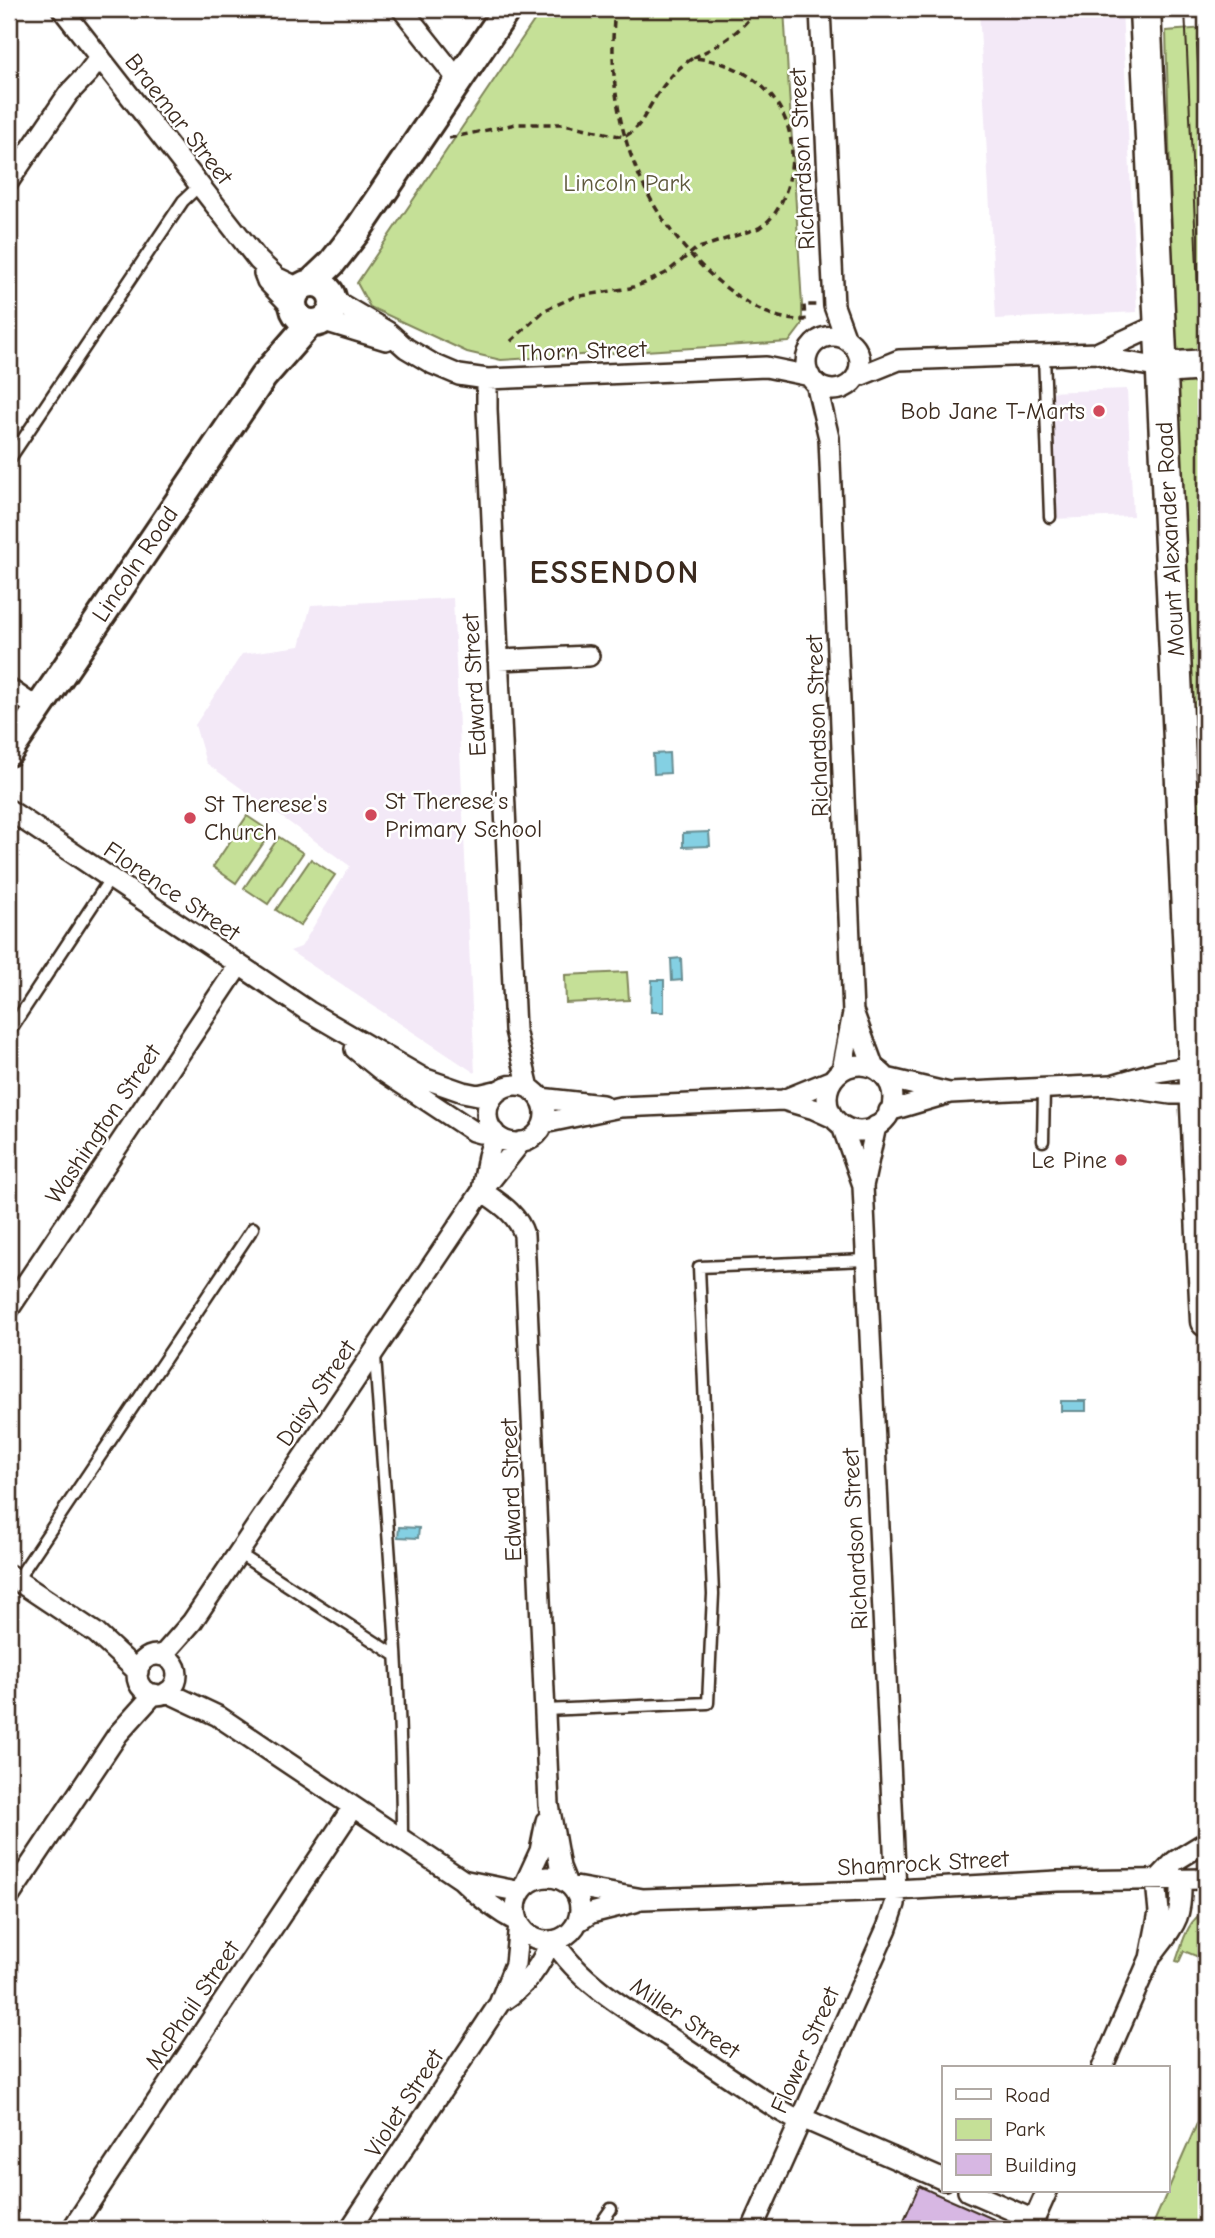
<svg xmlns="http://www.w3.org/2000/svg" width="1215" height="2238" viewBox="0 0 1215 2238" font-family="'Comic Neue',sans-serif">
<style>
.built{fill:#f3e9f7}
.green{fill:#c5e097;stroke:#80855a;stroke-width:2}
.water{fill:#84d0e3;stroke:#678e94;stroke-width:2}
.building{fill:#d7b7e3;stroke:#3b2a1e;stroke-width:2}
.lines{fill:none;stroke-linecap:round;stroke-linejoin:round}
.lane-casing{stroke:#3b2a1e;stroke-width:15}
.street-casing{stroke:#3b2a1e;stroke-width:24}
.secondary-casing{stroke:#3b2a1e;stroke-width:32}
.primary-casing{stroke:#3b2a1e;stroke-width:35}
.path{stroke:#3b2a1e;stroke-width:3.5;stroke-dasharray:7 5;stroke-linecap:butt}
.lane{stroke:#fff;stroke-width:10}
.street{stroke:#fff;stroke-width:19}
.secondary{stroke:#fff;stroke-width:26}
.primary{stroke:#fff;stroke-width:30}
.tram{stroke:#3b2a1e;stroke-width:2}
.poi-dot{fill:#d1495b;stroke:#fff;stroke-width:2.5}
.labels{text-anchor:middle;stroke-width:5;stroke-linejoin:round;paint-order:stroke}
.street-label{font-size:24px;fill:#3b2a1e;stroke:#fff}
.park-label{font-size:24px;fill:#5e583c;stroke:#fff}
.poi-label{font-size:24px;fill:#3b2a1e;stroke:#fff;text-anchor:end}
.district-label{font-size:32px;font-weight:bold;letter-spacing:2px;fill:#3b2a1e;stroke:#fff}
</style>
<rect width="100%" height="100%" fill="#fff"/>
<filter id="ink" filterUnits="userSpaceOnUse"><feTurbulence type="fractalNoise" baseFrequency=".0143" numOctaves="2"/><feDisplacementMap in="SourceGraphic" scale="14" xChannelSelector="R" yChannelSelector="G"/><feConvolveMatrix kernelMatrix="1 2 1 2 8 2 1 2 1" color-interpolation-filters="sRGB"/></filter>
<g filter="url(#ink)">
<path class="built" d="M979,9h143l15,303 -141,7z
M1127,389l6,127 -81,3 -6,-127z
M453,598l22,475 -185,-122 11,-4 49,-81 -144,-103 -11,-38 47,-71 58,-8 11,-41z"/>
<path class="green" d="M542,9h242l18,296v20l-13,17 -288,18 -34,-8 -97,-45 -13,-24z
M1206,28v322l-31,2 -9,-321z
M1206,380v674l-33,-672z
M247,816l24,16 -35,51 -23,-16z
M279,837l24,16 -35,51 -24,-16z
M311,859l24,16 -35,51 -24,-16z
M627,972l2,28 -63,3 -1,-28z
M1206,1911v49l-22,-9 -5,11 -3,-1c7,-19 11,-41 30,-50z
M1206,2103v126h-55z"/>
<path class="water" d="M669,753l1,20 -16,1 -1,-20z
M709,832l1,14 -27,1v-14z
M681,958l1,22 -10,1 -1,-22z
M652,980h12v32h-13z
M1061,1401h25v10h-25z
M399,1527l20,1 -1,10 -20,-1z"/>
<path class="building" d="M919,2186l22,10 75,33h-116z"/>
<g class="lines">
<g class="lane-casing">
<path id="lane" d="M1044,355l6,162
M9,460l174,-259 17,-16
M9,1032l101,-153
M1043,1141l1,-52
M375,1356c11,160 27,321 27,482
M238,1553l157,102
M17,1580l236,-352
M545,1710l163,-7 5,-109 -14,-327 167,-7
M597,2229l14,-20"/>
</g>
<g class="street-casing">
<path id="street" d="M62,9l196,251 18,17 23,11
M402,9l57,72
M820,9l14,297 12,33
M9,181l60,-88 19,-20 12,-16
M264,273l3,8 26,27
M334,300l54,32 18,16 27,16 26,11 28,4 279,-12 44,9
M324,321l62,19
M806 363a27 27 0 1 1 54 0a27 27 0 1 1-54 0Z
M1097,353l50,-23 13,-9
M857,377l42,-17 198,-7 24,8 41,7
M487,379v30l28,621 14,58
M816,383l13,55 24,575 -11,57
M498,660l91,-4
M9,689l28,19
M9,810l299,201 115,67 40,14 15,3 22,-5
M854,1014l20,54
M355,1049l26,21 92,61 7,2 14,-1
M827 1098a33 33 0 1 1 66 0a33 33 0 1 1-66 0Z
M886,1078l63,15
M1115,1084l41,-12 39,-6
M487 1114a29 29 0 1 1 58 0a29 29 0 1 1-58 0Z
M540,1098l62,7
M783,1100l49,-20
M889,1111l61,-18 161,-8 60,9h25
M544,1123l76,-16 163,-7 31,9 20,9
M842,1126l21,59
M482,1190l6,-34 7,-22
M482,1191c17,12 36,23 42,44l25,570 11,62 6,15
M9,1309l230,-344
M9,1575l87,58 42,39
M137 1675a20 20 0 1 1 40 0a20 20 0 1 1-40 0Z
M162,1656l30,-34 290,-431 39,-49
M167,1692l51,24 243,163c18,18 35,32 57,43
M516 1909a32 32 0 1 1 64 0a32 32 0 1 1-64 0Z
M462,1880l59,12
M1156,1881l19,-20 31,-19
M570,1886l73,13 253,-9 161,-9 149,-2
M523,1888l17,-37 6,-30
M9,1897l109,-163 36,-40
M579,1921l12,-8 44,-11
M554,1941c24,40 75,70 114,95 37,25 74,50 111,74l21,12
M1154,1952c22,-29 28,-34 27,-71
M504,2000c21,-14 38,-35 46,-59
M1102,2068l48,-110 9,-46 -3,-31
M802,2118l142,62
M968,2191l66,29
M72,2229l281,-422
M350,2229l149,-225 16,-40 4,-41
M752,2229l135,-301 8,-24 1,-14 -33,-704 13,-60
M1030,2229l17,-38"/>
</g>
<g class="secondary-casing">
<path id="secondary" d="M293 303a20 20 0 1 1 40 0a20 20 0 1 1-40 0Z
M311,283l21,-20 25,-32 150,-222
M9,752l254,-375 47,-54"/>
</g>
<g class="primary-casing">
<path id="primary" d="M1145,9l61,1312
M1162,368l44,-3"/>
</g>
<path class="path" d="M615,9c-11,105 22,203 104,273 26,21 52,39 86,38l-1,-15h14
M693,58c30,-15 44,-23 64,-49
M449,138l67,-14h48l60,13c17,-10 18,-18 28,-34 11,-18 23,-34 41,-45 67,5 113,58 95,126 -5,18 -13,34 -29,44l-63,21 -30,24 -21,10 -15,5 -56,9 -29,13 -36,33
M792,166l19,-2"/>
<use href="#lane" class="lane"/>
<use href="#street" class="street"/>
<use href="#secondary" class="secondary"/>
<use href="#primary" class="primary"/>
<path class="tram" d="M1185,9l21,451
M1197,44l9,177"/>
</g>
</g>
<g class="poi-dot">
<circle cx="1099" cy="411" r="7"/>
<circle cx="371" cy="815" r="7"/>
<circle cx="190" cy="818" r="7"/>
<circle cx="1121" cy="1160" r="7"/>
</g>
<g class="labels">
<g class="street-label">
<text transform="translate(179 119) rotate(52)" y="8">Braemar Street</text>
<text transform="translate(802 159) rotate(-93)" y="8">Richardson Street</text>
<text transform="translate(582 351) rotate(-2)" y="8">Thorn Street</text>
<text transform="translate(1170 539) rotate(-93)" y="8">Mount Alexander Road</text>
<text transform="translate(135 564) rotate(-56)" y="8">Lincoln Road</text>
<text transform="translate(474 685) rotate(-93)" y="8">Edward Street</text>
<text transform="translate(817 726) rotate(-92)" y="8">Richardson Street</text>
<text transform="translate(172 891) rotate(34)" y="8">Florence Street</text>
<text transform="translate(103 1124) rotate(-56)" y="8">Washington Street</text>
<text transform="translate(316 1393) rotate(-56)" y="8">Daisy Street</text>
<text transform="translate(511 1490) rotate(-92)" y="8">Edward Street</text>
<text transform="translate(855 1539) rotate(-93)" y="8">Richardson Street</text>
<text transform="translate(923 1863) rotate(-3)" y="8">Shamrock Street</text>
<text transform="translate(192 2005) rotate(-56)" y="8">McPhail Street</text>
<text transform="translate(685 2018) rotate(34)" y="8">Miller Street</text>
<text transform="translate(805 2050) rotate(-66)" y="8">Flower Street</text>
<text transform="translate(404 2103) rotate(-57)" y="8">Violet Street</text>
</g>
<g class="park-label">
<text x="627" y="191">Lincoln Park</text>
</g>
<g class="poi-label">
<text x="1085" y="419">Bob Jane T-Marts</text>
<text x="385" y="809" text-anchor="start">St Therese's<tspan x="385" dy="28">Primary School</tspan></text>
<text x="204" y="812" text-anchor="start">St Therese's<tspan x="204" dy="28">Church</tspan></text>
<text x="1107" y="1168">Le Pine</text>
</g>
<g class="district-label">
<text x="615" y="583">ESSENDON</text>
</g>
</g>
<rect width="1215" height="2238" fill="none" stroke="#fff" stroke-width="35"/>
<rect x="18" y="18" width="1180" height="2203" fill="none" stroke="#3b2a1e" stroke-width="2.5" filter="url(#ink)"/>
<rect x="942" y="2066" width="228" height="126" fill="#ffffff" stroke="#b1aaa5" stroke-width="2"/>
<rect x="956" y="2089" width="35" height="10" fill="#ffffff" stroke="#b1aaa5" stroke-width="2"/>
<text x="1005" y="2102" font-size="21" fill="#3b2a1e">Road</text>
<rect x="956" y="2119" width="35" height="21" fill="#c5e097" stroke="#b1aaa5" stroke-width="2"/>
<text x="1005" y="2136" font-size="21" fill="#3b2a1e">Park</text>
<rect x="956" y="2154" width="35" height="21" fill="#d7b7e3" stroke="#b1aaa5" stroke-width="2"/>
<text x="1005" y="2172" font-size="21" fill="#3b2a1e">Building</text>
</svg>
